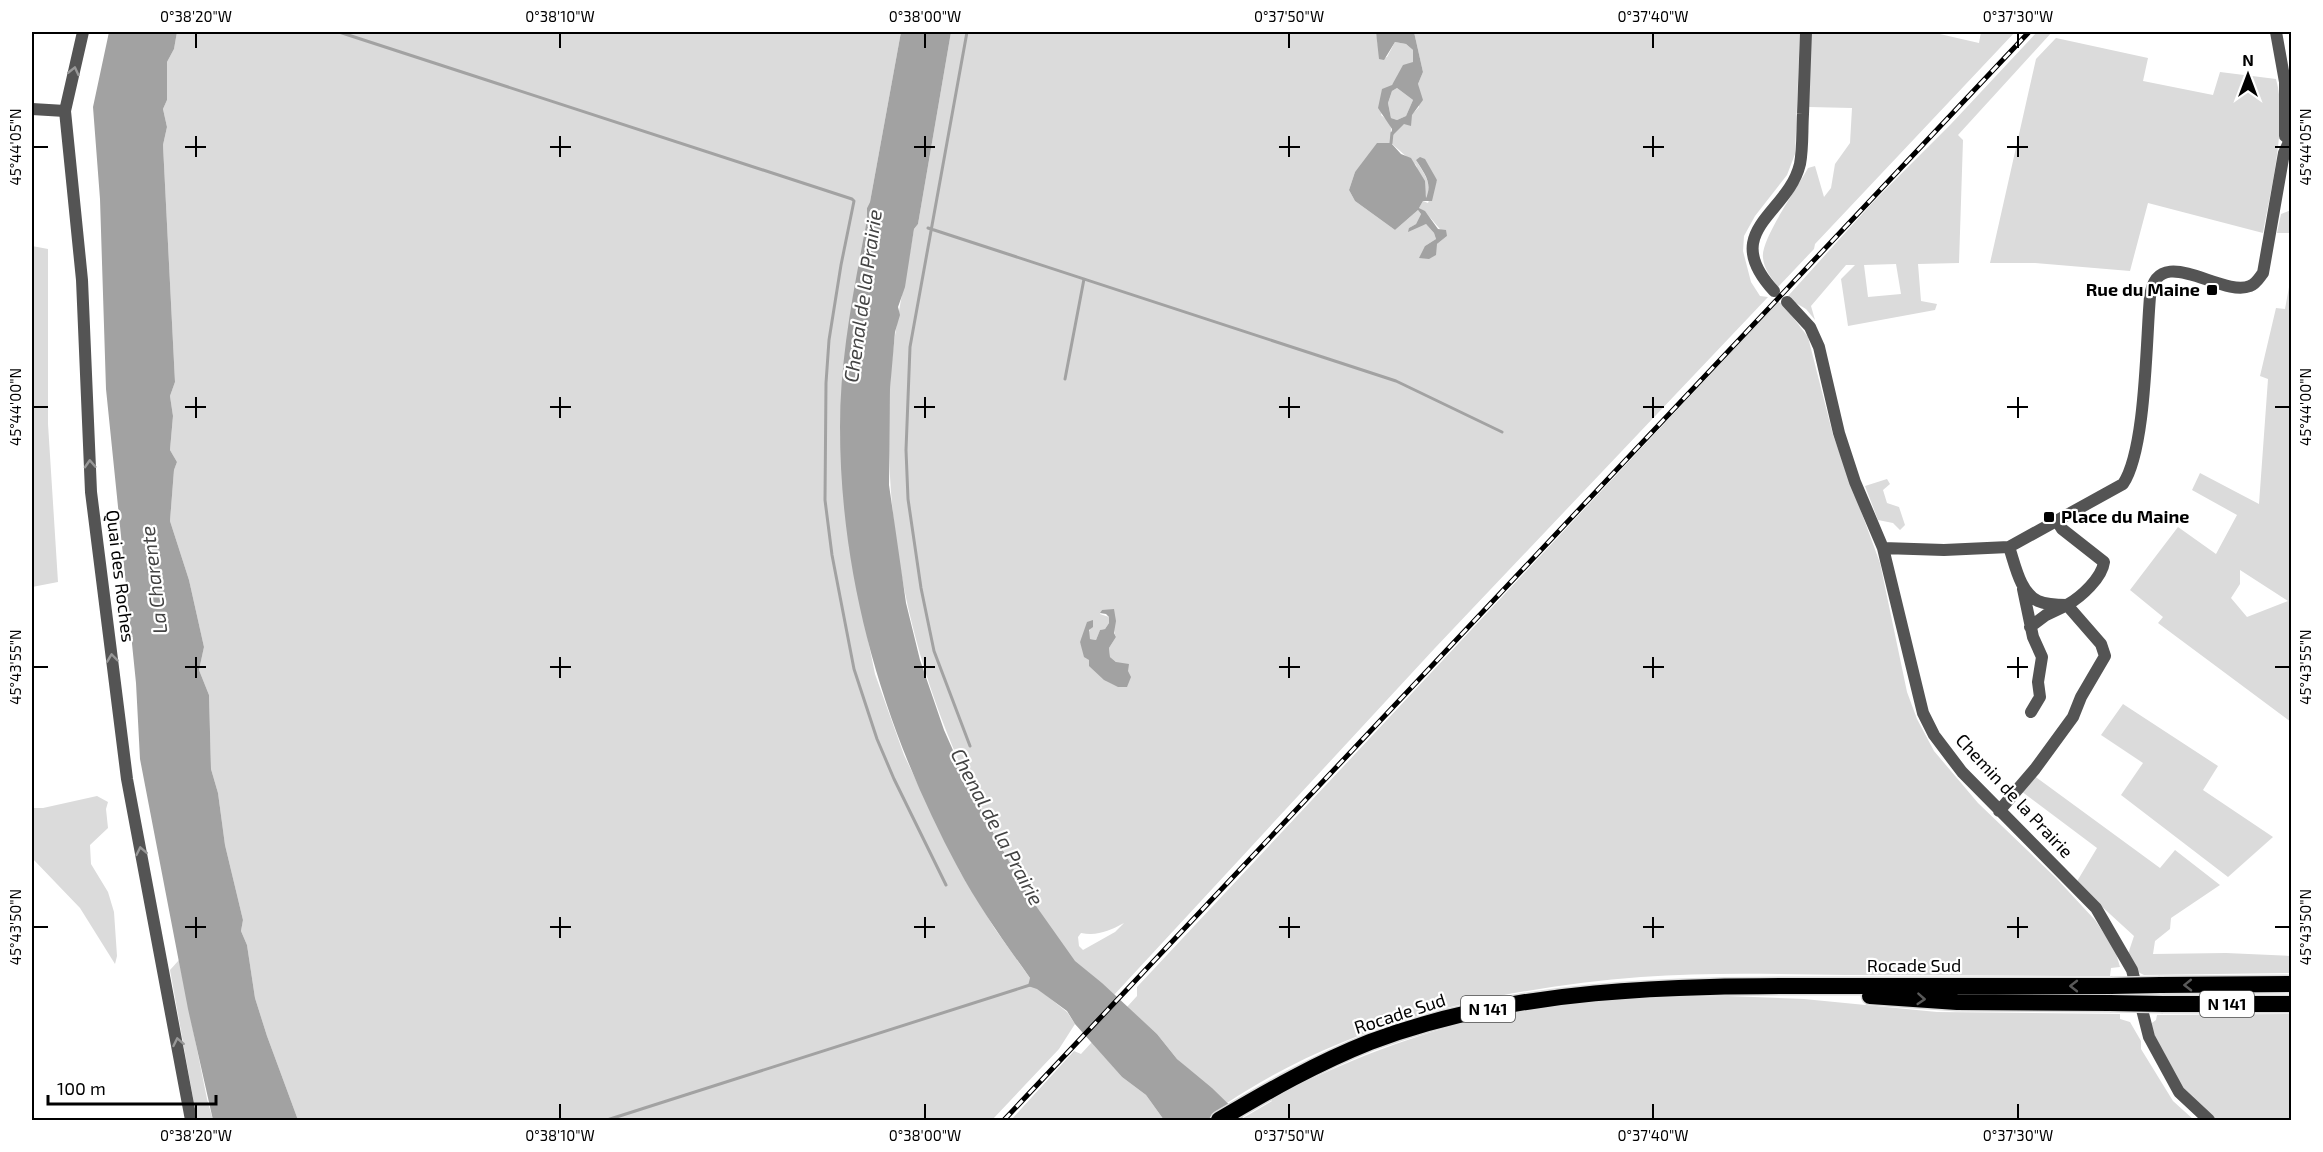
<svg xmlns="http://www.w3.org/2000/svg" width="2323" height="1152" viewBox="0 0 2323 1152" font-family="'Exo 2',sans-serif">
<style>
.green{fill:#dbdbdb;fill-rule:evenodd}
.water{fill:#a2a2a2;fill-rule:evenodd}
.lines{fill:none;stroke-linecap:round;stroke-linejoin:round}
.stream{stroke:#a2a2a2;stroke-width:3}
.trunk-casing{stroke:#dbdbdb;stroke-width:19}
.minor{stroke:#545454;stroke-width:12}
.tertiary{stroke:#545454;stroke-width:12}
.trunk{stroke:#000;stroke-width:16}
.rail-casing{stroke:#000;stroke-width:5}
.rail{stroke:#fff;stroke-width:3;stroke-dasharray:9;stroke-linecap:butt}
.trunk-bridge-casing{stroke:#dbdbdb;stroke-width:19;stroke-linecap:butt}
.trunk-bridge{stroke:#000;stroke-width:16}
.oneway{stroke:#989898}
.oneway2{stroke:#595959}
.ticks{fill:none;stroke:#000;stroke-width:2}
.poi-dot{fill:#000;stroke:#fff;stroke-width:2}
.labels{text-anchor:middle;stroke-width:4.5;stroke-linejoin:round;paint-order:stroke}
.shield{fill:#fff;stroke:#4c4c4c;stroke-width:1.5}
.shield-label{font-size:16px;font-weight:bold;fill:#000}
.poi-label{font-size:18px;font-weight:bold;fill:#000;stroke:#fff;text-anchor:end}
.street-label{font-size:18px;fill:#000;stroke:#fff}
.water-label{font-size:20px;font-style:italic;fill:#434343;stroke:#fff}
.neatline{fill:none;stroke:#000;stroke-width:2}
.ticks-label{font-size:15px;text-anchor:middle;fill:#000}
</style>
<rect width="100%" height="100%" fill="#fff"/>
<path class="green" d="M177,32h724l-31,170 -3,6v12l-24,152 -3,58 14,142 21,102 29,81 55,115 36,59 42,59 30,24 8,12 -16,25 -67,71h-694l-31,-84 -12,-38 -8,-53 -6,-14 2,-11 -18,-75 -7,-52 -7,-24 -2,-74 -10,-25 5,-23 -15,-67 -19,-59 4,-51 3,-8 -7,-12 3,-34 -3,-20 5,-14 -12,-237 4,-18 -4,-18 4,-9v-38l7,-13z
M951,32h425l4,27 7,-2 8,-15 11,2 7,6v12l-21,23 -11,30c7,5 11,11 11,20l27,-28 -1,-23 5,-12 -9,-40h386l-5,122 -8,21 -32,41 -11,20 -1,15 8,31 9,14 8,1 -333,351 -321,347c-12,-12 -30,-22 -41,-35 -25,-32 -46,-68 -66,-103 -83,-146 -126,-299 -117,-468 2,-55 15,-105 24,-160l4,-5zM1391,143l25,22 11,33c5,-16 -3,-24 -11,-38l21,20 -9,23 -5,-2 -4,7c11,6 18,20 28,28l-10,8 -12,2 11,-7 -2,-6 -8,-9 -17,4 7,-4 5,-10 -3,-4 -23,20 -40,-29 -6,-11 6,-18zM1102,610h7c10,9 2,17 7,27l-7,11 1,9 6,5 11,24c-26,1 -37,-23 -47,-44l13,-22 -5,15 2,4 6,1 4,-10 5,-1 4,-6v-6l-9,-3zM1124,923l-9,9 -32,18 -4,-4 -1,-9 3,-4c17,3 28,-2 43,-10z
M1810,32h121l48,11 2,-11h34l-200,212 -1,5 -36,38c-6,-9 -14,-17 -15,-29 -3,-18 35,-71 45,-90l7,-2 9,31 7,-9 4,-24 15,-21 2,-35 -43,-1z
M2037,32h15l-94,103 5,5 -4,123 -41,1 3,37 16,3 -2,6 -87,16 -7,-47 14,-14h-9l-35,41 4,14 -9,-11 -17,-10 -1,-3 86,-95 77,-77zM1896,264l5,30 -33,3 -4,-32z
M2056,38l92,20 -5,23 70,14 7,-23 56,7c12,42 -5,110 -13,154l-115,-30 -18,68 -95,-8h-45l46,-204z
M1397,88l16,12 -7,16 -9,4 -6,-2 -3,-15 4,-12z
M2291,210v23h-14l4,-19z
M32,246l16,3v175l10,158 -26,5z
M2291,276v446l-133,-99 5,-6 -33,-27 48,-63 38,27 21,-39 -45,-25 8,-17 59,31 9,-125 -8,-3 16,-68 9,1zM2240,570l48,31 -41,16 -16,-19 9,-14z
M1778,302l4,1 26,34 25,98 47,128 27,129 10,27 17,32 44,52 78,75 39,42 20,30 5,17 -9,1 -1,8c-88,0 -176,-1 -264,-1 -69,-1 -137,-3 -205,2 -144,11 -293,45 -414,126l-50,-44 -20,-25 -30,-27 10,-11v-9z
M1887,479l3,5 -7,6 4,13 12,4 6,18 -5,5 -7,-7 -15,-3 -13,-34z
M2123,704l95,62 -15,24 70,47 -45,40 -107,-82 22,-32 -42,-28z
M2033,775l127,93 15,-18 45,35 -49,33 -1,11 -15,12 -2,13 73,-1 65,3v17l-147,2 -8,-4 -8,-17 6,-18 -58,-53 21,-35 -76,-57z
M97,796l11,6 -2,7 2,19 -18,17 1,19 17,28 6,20 3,44 -2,8 -35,-56 -48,-50v-50h11z
M179,960l28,139 6,21h-16l-27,-150z
M1727,996l77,3 133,13 183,2v5l10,3 11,19v8l32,52 21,19h-949l-2,-2 29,-17v-3c80,-41 169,-75 259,-89 65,-10 131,-12 196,-13z
M2291,1014v106h-79l-27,-28 -36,-67 7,-5 1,-5z
M1092,1042l30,35 24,18 18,25h-153l63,-69 7,3z"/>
<path class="water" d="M109,32h68l-3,17 -7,13v38l-4,9 4,18 -4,18 12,237 -5,14 3,20 -3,34 7,12 -3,8 -4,51 19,59 15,67 -5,23 10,25 2,74 7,24 7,52 18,75 -2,11 6,14 8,53 12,38 31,84h-85l-25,-111 -48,-250 -4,-76 -30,-294 -6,-190 -7,-92z
M901,32h50l-33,192 -4,5 -9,58 -7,20 2,8 -5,17 -5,57 -1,96 17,118 14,57 24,70 24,54 28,54 33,58 46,65 27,22 55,51 20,25 35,29 33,32h-81l-18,-25 -24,-18 -47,-53 -8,-13 -30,-22 -9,-3 2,-8c-25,-35 -51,-71 -72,-110 -73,-136 -118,-286 -118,-441 0,-70 14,-139 27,-207v-12l3,-6z
M1376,32h38l9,40 -5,12 5,16 -11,15 -1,11 -7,-2 -12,12v-7l-14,-21 4,-19 10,-4 11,-20 10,-3v-12l-7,-6 -11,-2 -11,18 -5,-1zM1397,88l16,12 -7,16 -9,4 -6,-2 -3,-15 4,-12z
M1377,143h14l10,11 10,4 14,23 1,17c7,-15 -2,-25 -10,-38l4,-3 5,2 12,21 -5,21h-9l-4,7 6,3 13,18 8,1 1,6 -10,8 -1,11 -7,4 -10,-1 6,-12 11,-7 -2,-6 -8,-9 -18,8 1,-4 7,-4 5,-10 -3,-4 -23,20 -40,-29 -6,-11 6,-18z
M1114,609l2,12 -2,12 2,4 -7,11 1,9 6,5 13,2 -1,7 3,6 -4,10h-9l-14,-7 -15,-14v-6l-5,-3 -4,-15 7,-20 6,-2v7l-4,3 1,9 6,1 4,-10 5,-1 4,-6v-6l-3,-3 -6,-1 2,-3z"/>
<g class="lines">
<path class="stream" d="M339,32l513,167 2,2 -13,64 -12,75 -3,43 -1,117 7,55 22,114 23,70 17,40 52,106
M967,32l-57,315 -4,103 2,49 13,89 13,63 36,95
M1391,143l1,-10
M928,228l468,153 106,51
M1065,379l19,-100
M607,1120l423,-135"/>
<g class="trunk-casing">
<path id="trunk" d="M2160,985l132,-1
M1870,996l87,6 153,1
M2163,1004h129
M1219,1120c49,-29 98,-57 151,-78 146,-55 302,-56 455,-56 96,0 191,0 286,0"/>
</g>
<path class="minor" d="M32,109l33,2
M1774,291c-56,-61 14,-76 26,-127 3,-16 2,-33 3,-50 1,-28 2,-55 3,-82
M1787,302l23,25 9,20 20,86 16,49 28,66 40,165 11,22 28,37 134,136 36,62 17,67 30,55 30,28
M2009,547c6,17 11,46 29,54 9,4 20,4 29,4 14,-8 35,-27 37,-43l-42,-33 -5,-8
M1883,548l61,2 65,-3 114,-63c23,-34 23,-143 27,-187 7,-57 71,1 100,-11 6,-2 9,-8 13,-13l21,-120 5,-11
M2023,589l10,48 9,20 -4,25 2,15 -9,15
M1999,811l36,-42 38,-52 8,-20 24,-41 -4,-12 -34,-39 -21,10 -16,12"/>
<path class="tertiary" d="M83,32l-18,79 17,169 9,212 36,287 64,341
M2276,32l9,50v54l7,6"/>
<use href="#trunk" class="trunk"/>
<g class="rail-casing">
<path id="rail" d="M1004,1120l1025,-1088"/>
</g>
<use href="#rail" class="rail"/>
<g class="trunk-bridge-casing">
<path id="trunk-bridge" d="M2111,986l49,-1
M2110,1003l53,1"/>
</g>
<use href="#trunk-bridge" class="trunk-bridge"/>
</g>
<defs><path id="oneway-chevron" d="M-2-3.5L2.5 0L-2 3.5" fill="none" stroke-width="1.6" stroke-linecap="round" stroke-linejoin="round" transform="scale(1.5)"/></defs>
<g class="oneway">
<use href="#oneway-chevron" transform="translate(74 71) rotate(-77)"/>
<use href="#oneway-chevron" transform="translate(90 464) rotate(-93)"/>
<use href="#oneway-chevron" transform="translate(112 658) rotate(-97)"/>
<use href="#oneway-chevron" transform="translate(141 851) rotate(-101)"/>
<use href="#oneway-chevron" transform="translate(178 1042) rotate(-101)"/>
</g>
<g class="oneway2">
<use href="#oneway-chevron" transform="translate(2188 985) rotate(179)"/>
<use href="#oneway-chevron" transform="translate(2074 986) rotate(-180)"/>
<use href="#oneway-chevron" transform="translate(1921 999) rotate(4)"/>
</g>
<path class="ticks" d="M196,33v15M560,33v15M925,33v15M1289,33v15M1653,33v15M2018,33v15M196,136v21M560,136v21M925,136v21M1289,136v21M1653,136v21M2018,136v21M33,147h15M185,147h21M550,147h21M914,147h21M1279,147h21M1643,147h21M2007,147h21M2275,147h15M196,397v21M560,397v21M925,397v21M1289,397v21M1653,397v21M2018,397v21M33,407h15M185,407h21M550,407h21M914,407h21M1279,407h21M1643,407h21M2007,407h21M2275,407h15M196,657v21M560,657v21M925,657v21M1289,657v21M1653,657v21M2018,657v21M33,667h15M185,667h21M550,667h21M914,667h21M1279,667h21M1643,667h21M2007,667h21M2275,667h15M196,917v21M560,917v21M925,917v21M1289,917v21M1653,917v21M2018,917v21M33,927h15M185,927h21M550,927h21M914,927h21M1279,927h21M1643,927h21M2007,927h21M2275,927h15M196,1104v15M560,1104v15M925,1104v15M1289,1104v15M1653,1104v15M2018,1104v15"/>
<g class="poi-dot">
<rect x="2206" y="284" width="12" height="12" rx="3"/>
<rect x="2043" y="511" width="12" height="12" rx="3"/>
</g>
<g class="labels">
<g class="shield">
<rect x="2200" y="991" width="54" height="26" rx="4.5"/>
<rect x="1461" y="996" width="54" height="26" rx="4.5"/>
</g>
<g class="shield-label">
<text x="2227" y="1010">N 141</text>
<text x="1488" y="1015">N 141</text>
</g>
<g class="poi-label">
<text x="2200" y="296">Rue du Maine</text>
<text x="2061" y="523" text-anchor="start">Place du Maine</text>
</g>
<g class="street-label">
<text transform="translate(120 576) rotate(83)" y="6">Quai des Roches</text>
<text transform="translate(2014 796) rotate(47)" y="6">Chemin de la Prairie</text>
<text x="1914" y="972">Rocade Sud</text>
<text transform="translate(1400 1014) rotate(-18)" y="6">Rocade Sud</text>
</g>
<g class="water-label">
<text transform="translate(863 296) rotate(-82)" y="7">Chenal de la Prairie</text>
<text transform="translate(154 580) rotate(-97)" y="7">La Charente</text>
<text transform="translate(997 827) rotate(62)" y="7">Chenal de la Prairie</text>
</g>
</g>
<rect width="2323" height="1152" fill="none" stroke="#ffffff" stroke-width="66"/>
<g transform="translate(2248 75)" stroke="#ffffff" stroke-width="4.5" paint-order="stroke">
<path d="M0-4.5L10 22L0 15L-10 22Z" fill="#000000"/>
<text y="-9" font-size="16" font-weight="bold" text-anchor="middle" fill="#000000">N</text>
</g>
<path d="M48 1095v9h168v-9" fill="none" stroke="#000000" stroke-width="3"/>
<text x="57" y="1095" font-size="18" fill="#000000" stroke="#ffffff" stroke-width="4.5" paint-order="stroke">100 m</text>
<rect x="33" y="33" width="2257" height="1086" class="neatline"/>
<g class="ticks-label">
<text x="196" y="22">0°38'20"W</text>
<text x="560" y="22">0°38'10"W</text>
<text x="925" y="22">0°38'00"W</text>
<text x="1289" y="22">0°37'50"W</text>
<text x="1653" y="22">0°37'40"W</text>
<text x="2018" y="22">0°37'30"W</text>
<text transform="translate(16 147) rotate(-90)" y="5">45°44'05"N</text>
<text transform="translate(2306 147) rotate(-90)" y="5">45°44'05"N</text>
<text transform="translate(16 407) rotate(-90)" y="5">45°44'00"N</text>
<text transform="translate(2306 407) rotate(-90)" y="5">45°44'00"N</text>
<text transform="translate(16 667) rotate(-90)" y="5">45°43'55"N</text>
<text transform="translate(2306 667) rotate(-90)" y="5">45°43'55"N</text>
<text transform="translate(16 927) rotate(-90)" y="5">45°43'50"N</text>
<text transform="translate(2306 927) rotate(-90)" y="5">45°43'50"N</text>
<text x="196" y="1141">0°38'20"W</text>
<text x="560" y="1141">0°38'10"W</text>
<text x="925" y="1141">0°38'00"W</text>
<text x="1289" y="1141">0°37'50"W</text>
<text x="1653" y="1141">0°37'40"W</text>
<text x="2018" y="1141">0°37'30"W</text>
</g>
</svg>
